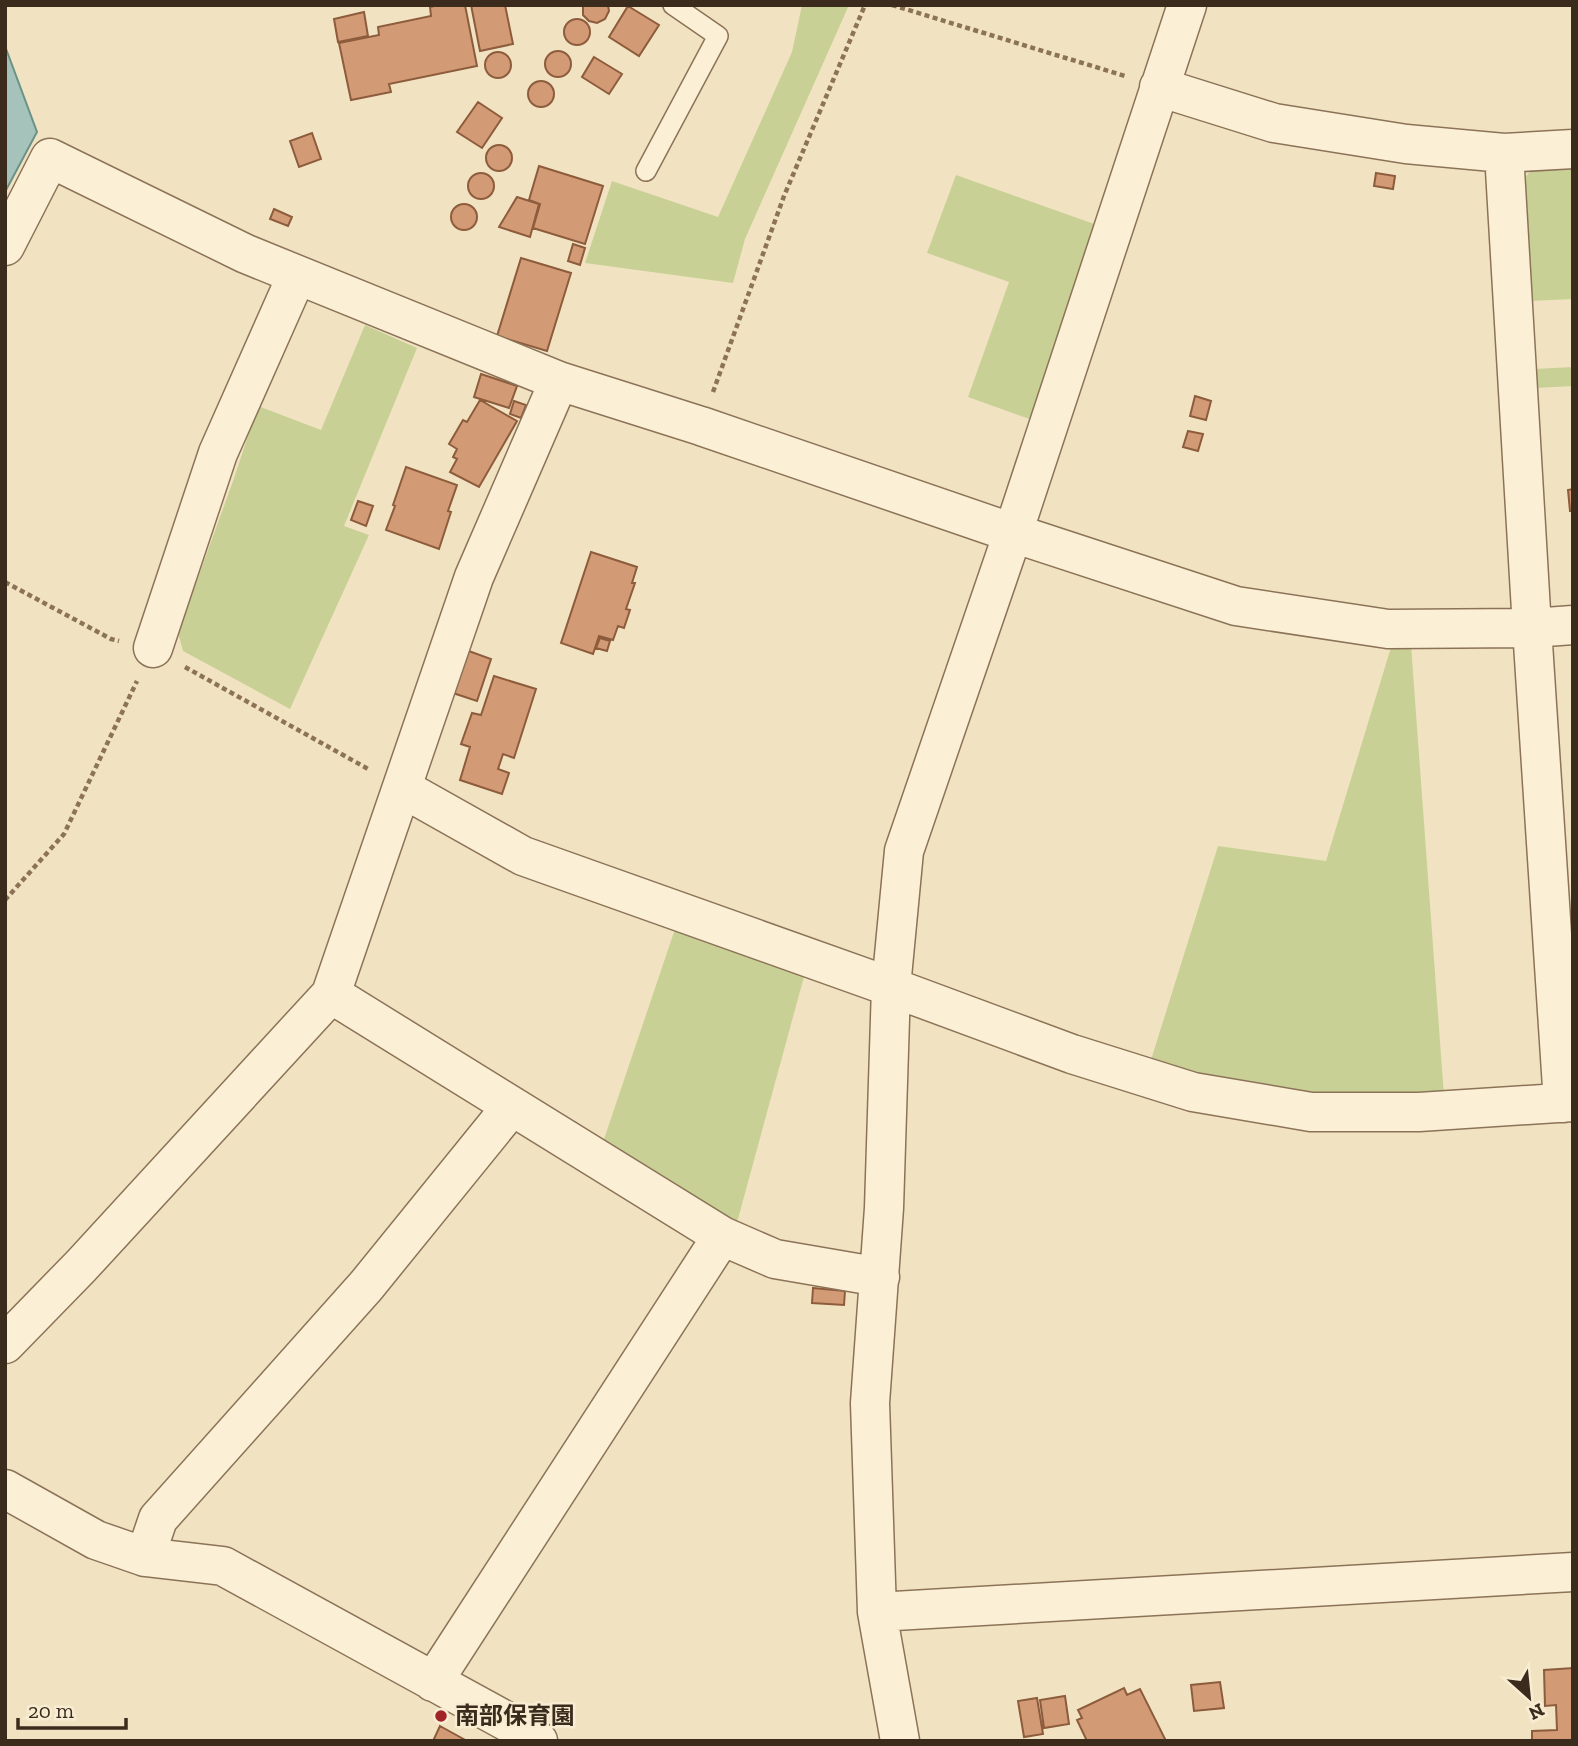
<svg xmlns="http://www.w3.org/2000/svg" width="1578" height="1746" viewBox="0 0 1578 1746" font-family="'Zilla Slab','Noto Sans JP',serif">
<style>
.green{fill:#c9d095}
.water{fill:#a5c3ba;stroke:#6b9288;stroke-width:2}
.building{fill:#d29b75;stroke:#8d5c3c;stroke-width:2}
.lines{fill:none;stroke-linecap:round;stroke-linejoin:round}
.service-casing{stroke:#8c7358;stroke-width:22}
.minor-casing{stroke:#8c7358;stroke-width:41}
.path{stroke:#8c7358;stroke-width:4.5;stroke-dasharray:5 3.5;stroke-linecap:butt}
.service{stroke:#fbf0d6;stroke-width:19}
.minor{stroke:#fbf0d6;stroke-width:38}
.poi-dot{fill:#a02425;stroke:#f8edd2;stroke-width:2.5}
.labels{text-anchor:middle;stroke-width:5;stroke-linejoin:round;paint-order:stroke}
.poi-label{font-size:24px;font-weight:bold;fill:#3b2b1d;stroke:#f8edd2;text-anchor:start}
</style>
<rect width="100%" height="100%" fill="#f1e3c2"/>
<path class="green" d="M802,5h47l-104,234 -12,44 -148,-20 27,-82 106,36 74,-165z
M1573,164v135l-43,2 -9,-120 14,-14z
M956,175l141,50 -65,195 -64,-23 41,-115 -82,-29z
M365,325l52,23 -73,178 25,9 -79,174 -107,-58 -5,-18 55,-152 25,-75 63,24z
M1573,367v19l-37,2 -2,-19z
M1392,644l19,1 33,451 -112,3 -84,-9 -98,-27 68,-217 108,15z
M675,929l130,44 -70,257 -134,-82z"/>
<path class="water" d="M5,46l32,86 -32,60z"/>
<path class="building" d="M439,5h26l12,61 -88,18 2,8 -40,8 -12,-57 40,-8 -1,-8 53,-11 -1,-9z
M471,5h34l8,39 -33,7z
M583,5h25l1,6 -4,8 -8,4 -8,-2 -6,-6z
M628,6l31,19 -20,31 -30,-19z
M364,12l4,24 -30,6 -4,-23z
M564 32a13 13 0 1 1 26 0a13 13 0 1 1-26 0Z
M545 64a13 13 0 1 1 26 0a13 13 0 1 1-26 0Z
M485 65a13 13 0 1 1 26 0a13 13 0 1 1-26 0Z
M594,57l28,17 -13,20 -27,-17z
M528 94a13 13 0 1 1 26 0a13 13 0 1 1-26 0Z
M478,102l24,16 -20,30 -25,-16z
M312,133l9,26 -22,8 -9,-26z
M486 158a13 13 0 1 1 26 0a13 13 0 1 1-26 0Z
M539,166l64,20 -18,58 -52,-16 7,-24 -11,-4z
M468 186a13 13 0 1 1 26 0a13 13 0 1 1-26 0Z
M1376,173l19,3 -2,13 -19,-3z
M517,197l22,7 -9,33 -31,-10z
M451 217a13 13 0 1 1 26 0a13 13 0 1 1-26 0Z
M274,209l18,8 -4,9 -18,-7z
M573,244l12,4 -5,17 -12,-4z
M521,258l50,15 -24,78 -50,-15z
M481,374l36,12 -8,22 -35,-11z
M1195,396l16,5 -5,19 -16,-4z
M480,400l37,21 -38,66 -29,-15 7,-13 -4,-2 4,-8 -8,-5 14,-24 4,2z
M514,401l12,4 -5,13 -11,-4z
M1188,431l15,3 -5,17 -15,-4z
M406,467l51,18 -9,26 3,1 -12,37 -53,-19 9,-24 -2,-1z
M1573,489v22h-3l-2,-21z
M358,501l15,5 -7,20 -15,-6z
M591,552l46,15 -5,16h3l-9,26 4,1 -6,18 -6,-2 -5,14 -14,-4 -6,18 -32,-11z
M600,638l10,3 -3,10 -11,-3z
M466,650l25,9 -14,42 -24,-8z
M494,676l42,13 -22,69 -11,-4 -5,15 11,4 -7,21 -42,-14 10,-33 -9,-3 11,-31 9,2z
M813,1288l32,3 -1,14 -32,-2z
M1573,1668v73h-41v-10l25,-1 -1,-25 -11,1 -1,-36z
M1220,1682l4,26 -30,3 -3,-26z
M1124,1688l3,7 13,-6 26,52h-79l-10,-21 5,-2 -4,-8z
M1065,1696l4,28 -25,4 -4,-28z
M1037,1698l6,36 -19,3 -6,-36z
M440,1726l27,15h-34z"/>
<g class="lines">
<g class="service-casing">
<path id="service" d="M646,171l72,-135 -45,-31"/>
</g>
<g class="minor-casing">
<path id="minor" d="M1159,87l115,36 132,21 98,9 69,-4
M1504,153l28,475 31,475
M5,246l45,-88 196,96 313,127 142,45 312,107 223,73 152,23 144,-1 41,-3
M153,648l65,-195 79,-178
M402,788l121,68 368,131 181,67 121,38 118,20h108l154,-10
M331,994l391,242 53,23 105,18
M5,1344l76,-78 250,-272 143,-417 85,-196
M5,1489l91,51 49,17 78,9 303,166 12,9
M145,1557l13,-38 208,-233 146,-180
M877,1612l696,-40
M433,1682l289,-446
M900,1741l-23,-129 -7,-209 14,-195 7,-221 13,-136 109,-318 174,-528"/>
</g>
<path class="path" d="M892,5l233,71
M713,392l71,-196 81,-191
M5,582l106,57 8,2
M185,667l185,103
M5,900l59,-66 73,-153"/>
<use href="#service" class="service"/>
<use href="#minor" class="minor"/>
</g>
<circle class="poi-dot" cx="441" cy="1716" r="7"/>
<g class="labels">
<g class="poi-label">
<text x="455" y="1724">南部保育園</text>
</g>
</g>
<rect width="1578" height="1746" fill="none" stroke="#3b2b1d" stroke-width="14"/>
<g transform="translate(1529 1697) rotate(153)" stroke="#f8edd2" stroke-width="5" paint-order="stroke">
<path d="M0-5L12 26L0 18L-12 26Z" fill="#3b2b1d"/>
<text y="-10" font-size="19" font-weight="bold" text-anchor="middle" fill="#3b2b1d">N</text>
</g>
<path d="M18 1718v10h108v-10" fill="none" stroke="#3b2b1d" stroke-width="3.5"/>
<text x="28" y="1718" font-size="21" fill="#3b2b1d" stroke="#f8edd2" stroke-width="5" paint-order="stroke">20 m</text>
</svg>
